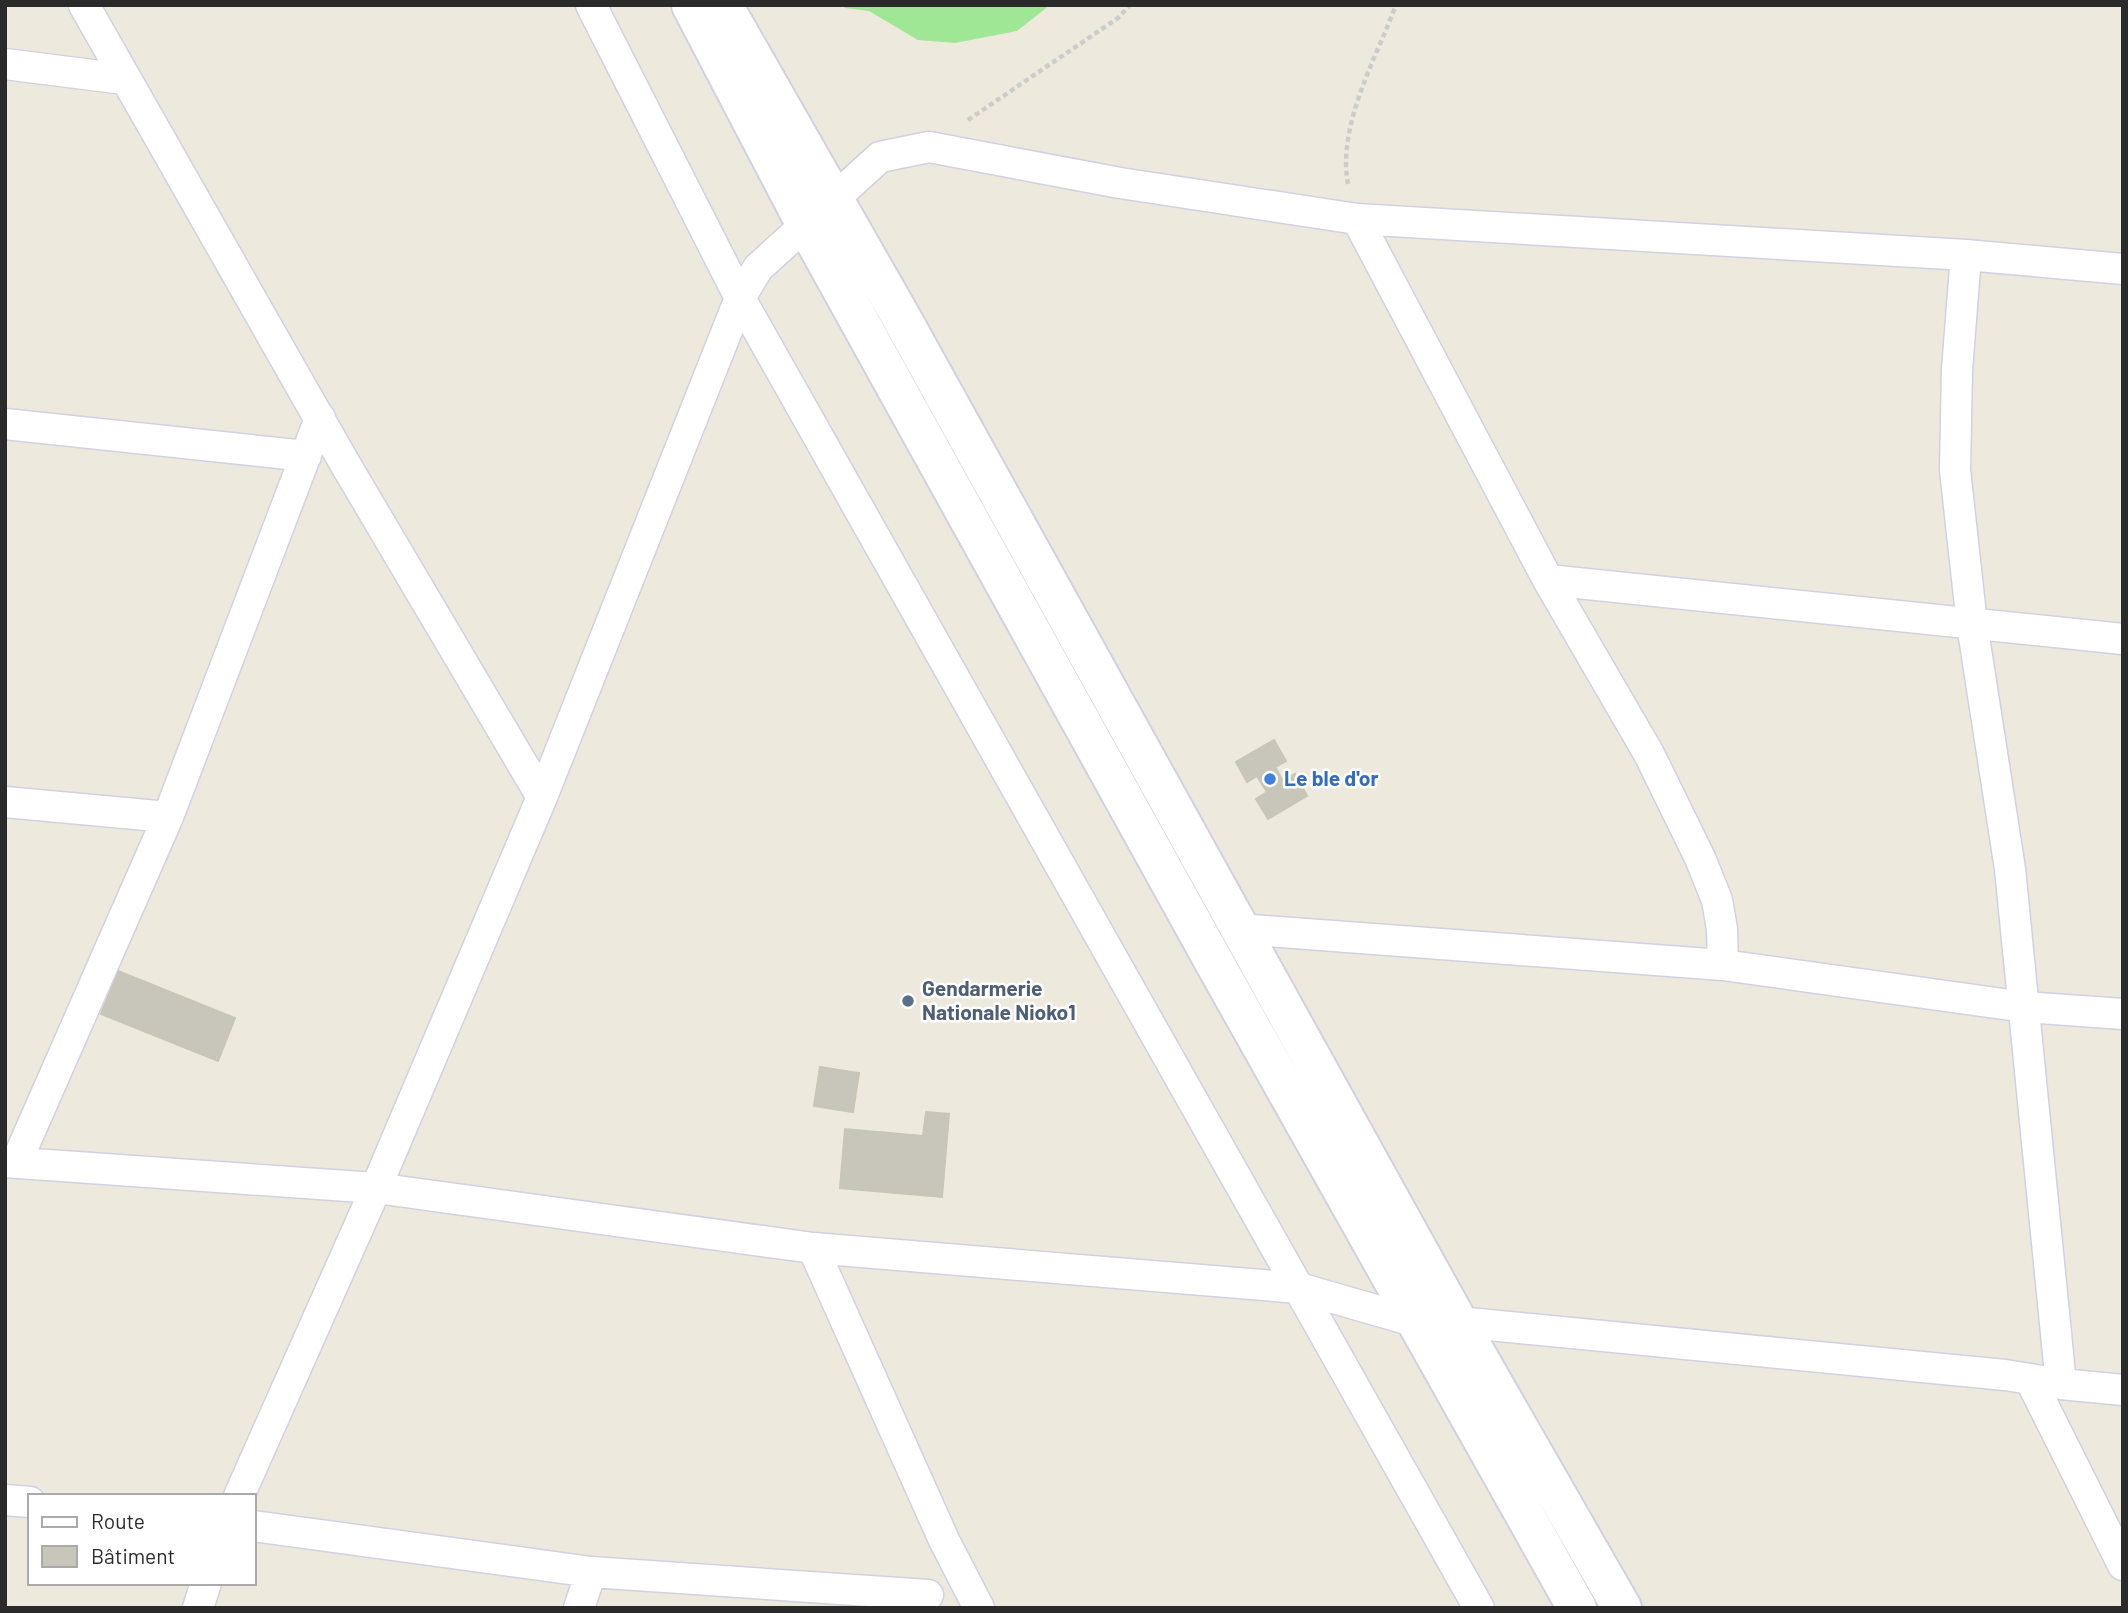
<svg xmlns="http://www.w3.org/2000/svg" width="2128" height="1613" viewBox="0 0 2128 1613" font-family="Barlow,sans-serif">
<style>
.green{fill:#a0e795}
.building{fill:#c8c6ba;stroke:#c9c6b5;stroke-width:2}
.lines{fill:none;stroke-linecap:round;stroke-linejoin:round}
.street-casing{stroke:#d1d1e4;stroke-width:33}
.secondary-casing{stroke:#d1d1e4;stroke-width:42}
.path{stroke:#ccc;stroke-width:4.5;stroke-dasharray:5 3.5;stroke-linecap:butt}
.street{stroke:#fff;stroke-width:30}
.secondary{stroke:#fff;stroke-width:38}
.shop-dot{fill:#3f7fe0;stroke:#fff;stroke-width:2.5}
.service-dot{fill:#5c6f8a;stroke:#fff;stroke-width:2.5}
.labels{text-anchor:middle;stroke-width:5;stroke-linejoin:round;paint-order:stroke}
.shop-label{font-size:21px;font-weight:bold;fill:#366cbe;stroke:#fff;text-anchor:start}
.service-label{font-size:21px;font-weight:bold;fill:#4e5e75;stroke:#fff;text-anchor:start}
</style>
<rect width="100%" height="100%" fill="#ede9dc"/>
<path class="green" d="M843,5h207l-33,26 -62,12 -37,-3 -49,-29 -24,-3z"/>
<path class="building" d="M1274,740l12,21 -11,6 8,14 12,-7 12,22 -39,23 -12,-20 11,-7 -10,-16 -10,6 -11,-20z
M118,971l117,47 -17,43 -117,-47z
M820,1067l39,6 -6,39 -39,-6z
M926,1112l23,2 -7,83 -102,-9 5,-59 78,7z"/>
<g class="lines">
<g class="street-casing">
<path id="street" d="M84,5l260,457 198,335
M591,5l149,293 739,1310
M5,64l119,15
M1357,219l191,361 101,174 51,104 17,42 5,29 1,36
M1966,255l-9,115 -2,100 17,154 38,245 51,515
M5,424l301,32
M1548,580l575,59
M5,802l163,15
M1239,929l484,36 302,42 98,7
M5,1162l371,26 437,60 486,40 118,34h41l547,53 56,9 62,6
M16,1163l152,-346 152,-399
M813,1248l131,292 35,68
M2030,1379l93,186
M239,1496l137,-308 166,-391 198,-499 18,-30 122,-111 49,-10 191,36 237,36 609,36 157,14
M5,1500l25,2
M254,1526l337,46 337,23
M198,1608l8,-25
M579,1608l12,-36"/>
</g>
<g class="secondary-casing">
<path id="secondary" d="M691,5l115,220 412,744 359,639
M723,5l178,312 557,1005 164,286"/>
</g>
<path class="path" d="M968,120l150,-102 12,-13
M1348,184c-11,-58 28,-126 48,-179"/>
<use href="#street" class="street"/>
<use href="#secondary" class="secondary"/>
</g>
<circle class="shop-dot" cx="1270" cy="779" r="7"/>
<circle class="service-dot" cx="908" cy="1001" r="7"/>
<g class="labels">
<g class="shop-label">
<text x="1284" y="786">Le ble d'or</text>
</g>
<g class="service-label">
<text x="922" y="996">Gendarmerie<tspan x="922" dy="24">Nationale Nioko1</tspan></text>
</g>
</g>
<rect width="2128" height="1613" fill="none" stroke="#2a2a2a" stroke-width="14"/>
<rect x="28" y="1494" width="228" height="91" fill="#ffffff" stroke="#aaaaaa" stroke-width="2"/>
<rect x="42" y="1517" width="35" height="10" fill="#ffffff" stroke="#aaaaaa" stroke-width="2"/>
<text x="91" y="1529" font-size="21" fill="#2a2a2a">Route</text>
<rect x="42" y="1546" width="35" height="21" fill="#c8c6ba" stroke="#aaaaaa" stroke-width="2"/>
<text x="91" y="1564" font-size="21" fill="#2a2a2a">Bâtiment</text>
</svg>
